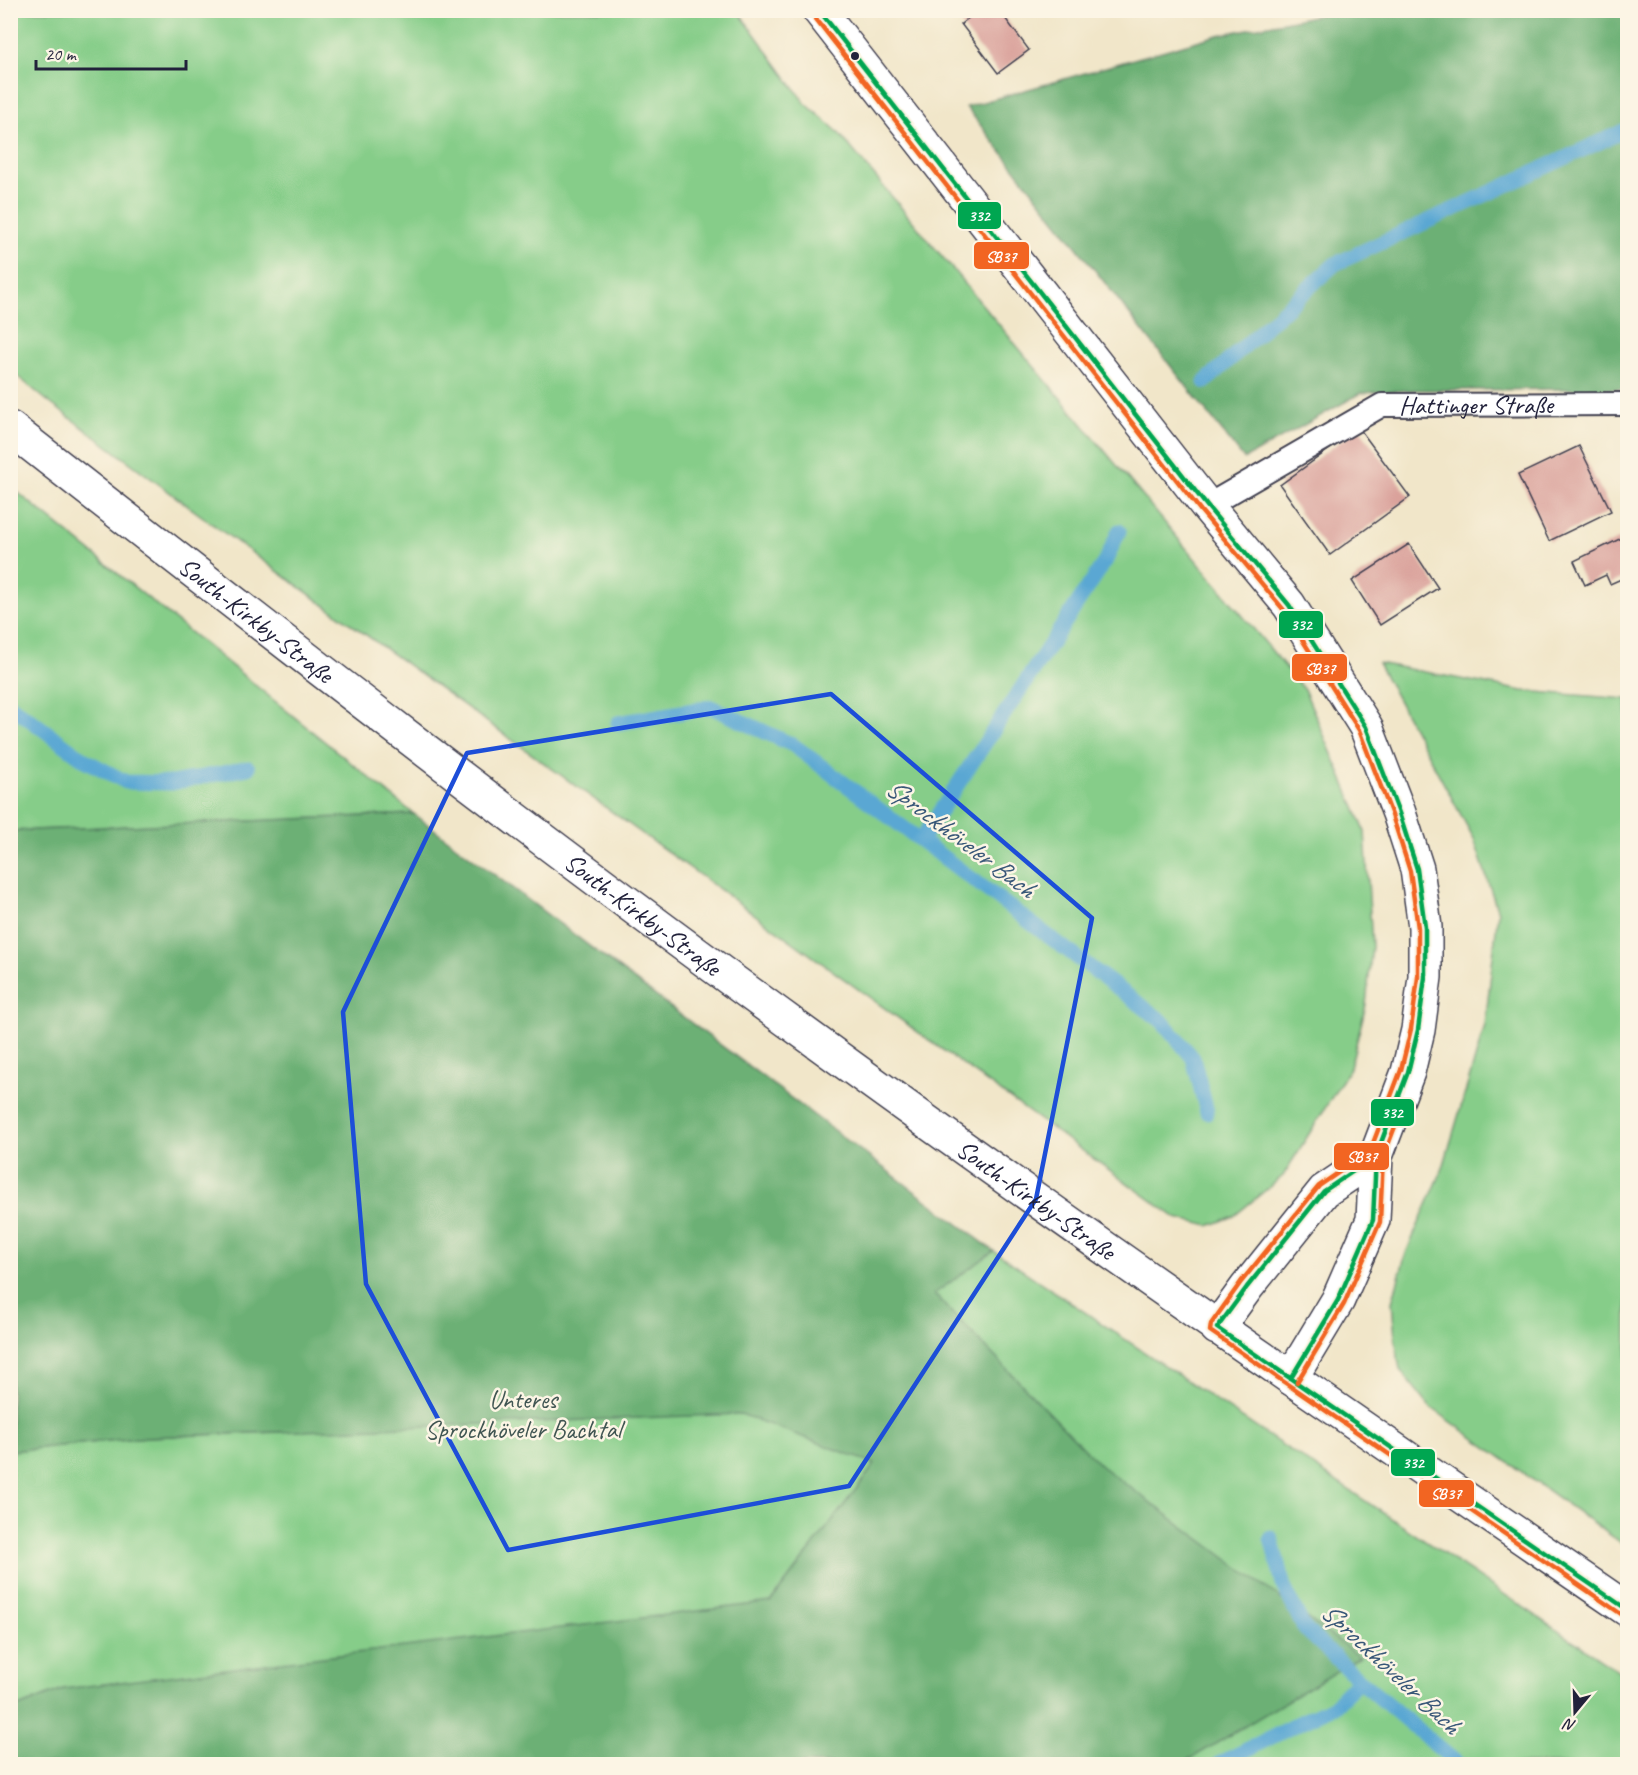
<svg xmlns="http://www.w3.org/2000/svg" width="1638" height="1775" viewBox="0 0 1638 1775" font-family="Caveat,sans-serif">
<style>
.green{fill:#86cd89;stroke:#547862;stroke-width:1.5}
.forest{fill:#6cb075;stroke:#476958;stroke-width:1.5}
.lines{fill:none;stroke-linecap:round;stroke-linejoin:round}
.stream{stroke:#5aa7d3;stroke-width:15}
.building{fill:#daa29b}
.service-casing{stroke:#413f50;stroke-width:26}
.minor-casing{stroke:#413f50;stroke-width:36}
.primary-casing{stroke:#413f50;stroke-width:36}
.service{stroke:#fff;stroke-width:22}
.minor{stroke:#fff;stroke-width:33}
.primary{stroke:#fff;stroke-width:33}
.bus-1-casing{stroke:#fcf5e5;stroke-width:9}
.bus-2-casing{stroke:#fcf5e5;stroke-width:9}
.bus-1{stroke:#00a651;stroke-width:4.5}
.bus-2{stroke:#f26522;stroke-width:4.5}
.marked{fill:none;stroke:#1d4ed8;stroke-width:4.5;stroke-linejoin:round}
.bus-dot{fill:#22223b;stroke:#fcf5e5;stroke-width:2}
.labels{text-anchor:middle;stroke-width:5;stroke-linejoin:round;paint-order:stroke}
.street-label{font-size:26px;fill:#22223b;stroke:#fcf5e5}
.park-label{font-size:26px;fill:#405552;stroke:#fcf5e5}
.water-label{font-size:27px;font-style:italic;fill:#385778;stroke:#fcf5e5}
.line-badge{stroke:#fcf5e5;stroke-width:2}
.badge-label{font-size:16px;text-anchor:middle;font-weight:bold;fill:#fff}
</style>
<rect width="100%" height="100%" fill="#fcf5e5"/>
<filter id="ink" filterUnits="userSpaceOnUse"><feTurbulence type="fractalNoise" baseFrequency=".0167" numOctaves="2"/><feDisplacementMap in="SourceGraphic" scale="12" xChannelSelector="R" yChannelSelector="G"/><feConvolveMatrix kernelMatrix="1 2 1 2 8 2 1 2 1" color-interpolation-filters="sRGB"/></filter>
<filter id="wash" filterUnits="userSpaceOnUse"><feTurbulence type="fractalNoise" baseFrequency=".008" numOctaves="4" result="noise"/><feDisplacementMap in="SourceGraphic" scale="24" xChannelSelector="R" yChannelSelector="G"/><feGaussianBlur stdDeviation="1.35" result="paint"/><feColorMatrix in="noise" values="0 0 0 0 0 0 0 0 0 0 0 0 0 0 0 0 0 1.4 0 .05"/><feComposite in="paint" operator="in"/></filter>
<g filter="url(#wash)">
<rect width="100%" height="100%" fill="#f1e6c9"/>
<path class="green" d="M10,11h728l67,92 32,28 467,558 61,142 7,115 -6,59 -16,63 -67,108 -49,40 -25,10 -33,-8 -957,-689 -169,-126 -39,-32z
M10,487l6,4 398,323 -403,17z
M1378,663l145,28 104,8v848l-198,-141 -29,-36 -5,-32 -3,-36 14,-49 37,-85 42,-143 13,-113 -24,-73z
M994,1251l633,426 1,87h-825l-740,-75 -52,21v-259l136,-14 134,-5 687,-163z"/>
<path class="forest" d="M1345,10l282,1v378l-211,1 -55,3 -117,66 -278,-352 252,-72z
M414,814l580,437 -60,43 167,172 259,191 -178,107h-1171v-54l52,-21 708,-87 104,-138 -134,-50 -594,23 -136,14v-620z"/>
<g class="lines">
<path class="stream" d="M1205,382l130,-118 293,-135
M10,705l75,55 41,22 46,1 76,-15
M618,723l93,-16 82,38 369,276 31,37 14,54
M921,840l185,-280 13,-29
M1271,1538l13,49 20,41 55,52 99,84
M1219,1764l78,-40 37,-18 25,-26"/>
</g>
<g id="blocks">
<path class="building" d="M979,10h20l30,40 -31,23 -37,-49z
M1359,428l51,69 -80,58 -50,-70z
M1579,446l32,65 -62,30 -31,-66z
M1628,535v41l-18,8 -4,-9 -21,10 -11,-24z
M1409,544l29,44 -58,37 -28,-44z"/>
</g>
</g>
<g filter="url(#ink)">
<use href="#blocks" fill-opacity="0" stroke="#413f50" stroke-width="1.5"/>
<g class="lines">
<g class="service-casing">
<g id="service">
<path id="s1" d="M1207,506l175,-101 246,-1"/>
</g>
</g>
<g class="minor-casing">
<path id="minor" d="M819,10l388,496 82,99 77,122 33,86 18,56 8,58v50l-7,53 -10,42 -32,84 -3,64 -35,80 -47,78
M1217,1328l30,-41 77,-96 52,-35"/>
</g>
<g class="primary-casing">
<g id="primary">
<path id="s2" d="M10,428c262,205 524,409 793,604 271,198 548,388 825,578"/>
</g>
</g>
<use href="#service" class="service"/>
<use href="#minor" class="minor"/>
<use href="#primary" class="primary"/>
<g class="bus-1-casing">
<path id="bus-1" d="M819,10l388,496 82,99 77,122 33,86 18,56 8,58v50l-7,53 -10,42 -32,84 -52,35 -77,96 -30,41 411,282
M1291,1378l47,-78 35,-80 3,-64 13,-35"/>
</g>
<g class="bus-2-casing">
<path id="bus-2" d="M813,15l388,496 82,98 76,121 33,85 18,56 8,57v49l-7,52 -10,41 -31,81 -51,35 -78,96 -30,42 -1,7 414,285
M1297,1382l47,-78 36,-82 3,-64 13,-34"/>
</g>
<use href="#bus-1" class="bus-1"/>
<use href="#bus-2" class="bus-2"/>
</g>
</g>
<path class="marked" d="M831,694l261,224 -56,281 -187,287 -341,64 -142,-266 -23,-272 124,-259z"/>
<circle class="bus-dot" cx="855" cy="56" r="5"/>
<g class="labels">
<g class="street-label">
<text dy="9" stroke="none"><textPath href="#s1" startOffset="296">Hattinger Straße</textPath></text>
<text dy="9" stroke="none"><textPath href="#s2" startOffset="312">South-Kirkby-Straße</textPath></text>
<text dy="9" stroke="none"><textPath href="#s2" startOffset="798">South-Kirkby-Straße</textPath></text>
<text dy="9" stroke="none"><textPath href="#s2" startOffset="1284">South-Kirkby-Straße</textPath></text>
</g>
<g class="park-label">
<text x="523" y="1408">Unteres<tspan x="523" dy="30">Sprockhöveler Bachtal</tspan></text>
</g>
<g class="water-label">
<text transform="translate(961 838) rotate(37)" y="9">Sprockhöveler Bach</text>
<text transform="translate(1391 1668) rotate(43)" y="9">Sprockhöveler Bach</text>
</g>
</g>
<g class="line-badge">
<rect x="957" y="201" width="45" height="29" rx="6" fill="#00a651"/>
<rect x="973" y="241" width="57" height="29" rx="6" fill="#f26522"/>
<rect x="1278" y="610" width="46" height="29" rx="6" fill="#00a651"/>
<rect x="1291" y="653" width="57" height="29" rx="6" fill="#f26522"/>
<rect x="1370" y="1098" width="45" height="29" rx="6" fill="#00a651"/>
<rect x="1333" y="1142" width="57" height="29" rx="6" fill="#f26522"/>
<rect x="1390" y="1448" width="46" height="29" rx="6" fill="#00a651"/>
<rect x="1418" y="1479" width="57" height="29" rx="6" fill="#f26522"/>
</g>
<g class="badge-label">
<text x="979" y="221">332</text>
<text x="1001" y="262">SB37</text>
<text x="1301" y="630">332</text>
<text x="1320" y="674">SB37</text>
<text x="1392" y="1118">332</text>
<text x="1362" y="1162">SB37</text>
<text x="1413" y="1468">332</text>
<text x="1446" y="1499">SB37</text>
</g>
<rect width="1638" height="1775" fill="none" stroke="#fcf5e5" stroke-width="36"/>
<g transform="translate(1575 1712) rotate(199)" stroke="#fcf5e5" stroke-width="4.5" paint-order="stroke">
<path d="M0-4.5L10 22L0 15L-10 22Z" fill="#22223b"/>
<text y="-9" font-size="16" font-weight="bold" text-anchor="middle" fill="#22223b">N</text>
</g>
<path d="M36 60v9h150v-9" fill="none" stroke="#22223b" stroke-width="3"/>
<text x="45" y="60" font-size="18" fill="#22223b" stroke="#fcf5e5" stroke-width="4.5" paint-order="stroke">20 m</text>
</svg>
